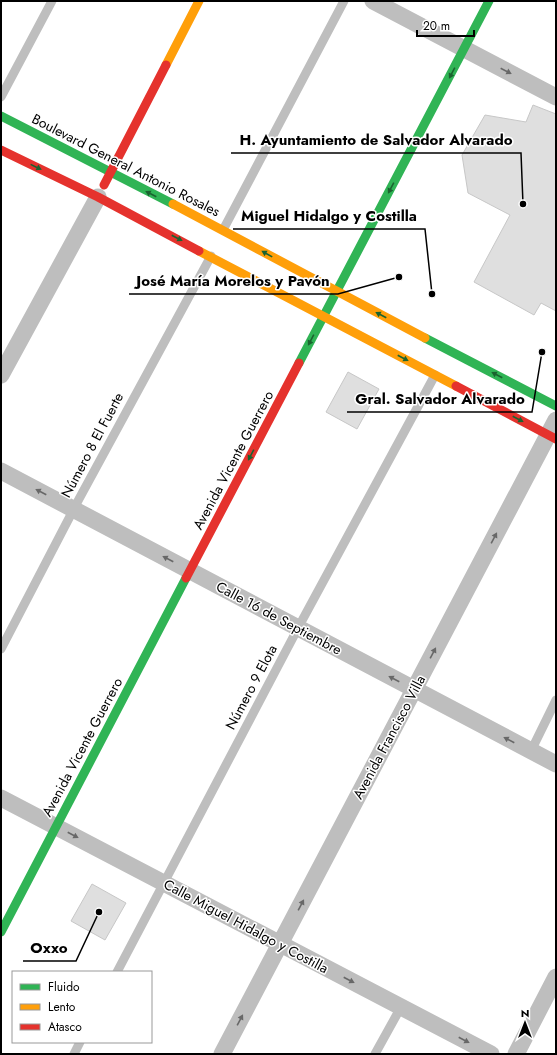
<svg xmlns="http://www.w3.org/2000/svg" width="557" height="1055" viewBox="0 0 557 1055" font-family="Jost,sans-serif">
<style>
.building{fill:#dfdfdf;stroke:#c7c7c7}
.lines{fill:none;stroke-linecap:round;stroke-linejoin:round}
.lane{stroke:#bebebe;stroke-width:9}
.street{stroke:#bebebe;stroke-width:17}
.fast{stroke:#30b455;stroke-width:9}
.slow{stroke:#ff9f0a;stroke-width:9}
.jam{stroke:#e5322d;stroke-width:9}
.oneway{fill:#686868}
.oneway2{fill:#1a632f}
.labels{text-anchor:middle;stroke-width:3;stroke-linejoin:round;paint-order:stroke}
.street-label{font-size:14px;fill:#000;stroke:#fff}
.leader{fill:none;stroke:#000;stroke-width:1.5}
.callout-dot{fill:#000;stroke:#fff;stroke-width:1.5}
.callout-label{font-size:15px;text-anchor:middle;font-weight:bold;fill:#000;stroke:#fff;stroke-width:3;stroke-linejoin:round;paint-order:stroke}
</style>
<rect width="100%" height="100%" fill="#fff"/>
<path class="building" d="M533,105l23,9v197l-15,-8 -7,12 -60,-33 36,-67 -42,-22 -6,-38 23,-40 41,7z
M348,372l31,17 -22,40 -31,-17z
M92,884l34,19 -21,37 -34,-19z"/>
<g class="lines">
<path class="lane" d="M1,97l51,-96
M223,230l121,-229
M1,649l78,-150 132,-243
M531,751l25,-51
M117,972l181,-344 137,-253
M74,1054l6,-12
M375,1054l26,-47"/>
<path class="street" d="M373,1l183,96
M1,375l97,-178
M1,471l555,293
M1,798l490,256
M222,1054l334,-634
M516,1054l40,-77"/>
<path class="fast" d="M1,116l172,88
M425,338l131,68
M299,363l190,-362
M1,932l185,-354"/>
<path class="slow" d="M166,65l33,-64
M173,204l252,134
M199,251l257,135"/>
<path class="jam" d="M1,150l97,47 101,54
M104,185l62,-120
M456,386l100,53
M186,578l113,-215"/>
</g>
<defs><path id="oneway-solid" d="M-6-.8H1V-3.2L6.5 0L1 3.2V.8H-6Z"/></defs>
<g class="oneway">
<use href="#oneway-solid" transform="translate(506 71) rotate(27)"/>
<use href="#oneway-solid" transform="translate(41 492) rotate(-152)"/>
<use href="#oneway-solid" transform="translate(494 538) rotate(-62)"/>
<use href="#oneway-solid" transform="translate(168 559) rotate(-152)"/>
<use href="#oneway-solid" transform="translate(433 653) rotate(-62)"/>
<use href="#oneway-solid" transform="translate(394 679) rotate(-152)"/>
<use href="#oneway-solid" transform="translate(509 740) rotate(-152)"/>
<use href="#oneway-solid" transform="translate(73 835) rotate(28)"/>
<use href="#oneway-solid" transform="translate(301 905) rotate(-62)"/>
<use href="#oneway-solid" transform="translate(349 980) rotate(28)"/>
<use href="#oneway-solid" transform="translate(240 1020) rotate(-62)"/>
<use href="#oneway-solid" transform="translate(464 1040) rotate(28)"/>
</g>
<g class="oneway2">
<use href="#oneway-solid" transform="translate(452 73) rotate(118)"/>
<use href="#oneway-solid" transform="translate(36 167) rotate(26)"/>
<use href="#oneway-solid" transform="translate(391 188) rotate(118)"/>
<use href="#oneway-solid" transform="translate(151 194) rotate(-153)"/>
<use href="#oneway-solid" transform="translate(177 238) rotate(28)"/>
<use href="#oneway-solid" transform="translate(267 254) rotate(-151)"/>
<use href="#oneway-solid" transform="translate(381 315) rotate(-152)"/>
<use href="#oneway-solid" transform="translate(311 340) rotate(118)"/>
<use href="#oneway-solid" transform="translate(403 358) rotate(28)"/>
<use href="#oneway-solid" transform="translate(497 375) rotate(-152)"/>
<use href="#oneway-solid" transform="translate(518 419) rotate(28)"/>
<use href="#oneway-solid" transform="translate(251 455) rotate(118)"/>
</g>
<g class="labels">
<g class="street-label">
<text transform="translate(126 165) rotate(27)" y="5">Boulevard General Antonio Rosales</text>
<text transform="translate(92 445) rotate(-62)" y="5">Número 8 El Fuerte</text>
<text transform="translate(233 460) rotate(-62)" y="5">Avenida Vicente Guerrero</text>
<text transform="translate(279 618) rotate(28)" y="5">Calle 16 de Septiembre</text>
<text transform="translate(251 687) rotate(-62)" y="5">Número 9 Elota</text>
<text transform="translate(389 737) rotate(-62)" y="5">Avenida Francisco Villa</text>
<text transform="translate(82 747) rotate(-62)" y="5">Avenida Vicente Guerrero</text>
<text transform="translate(246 926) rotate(28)" y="5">Calle Miguel Hidalgo y Costilla</text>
</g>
</g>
<path class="leader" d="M523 204L521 153H231M432 294L425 229H233M399 277L338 294H129M542 352L532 412H347M99 912L76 961H23"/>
<g class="callout-dot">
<circle cx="523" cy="204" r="4"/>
<circle cx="432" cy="294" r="4"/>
<circle cx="399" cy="277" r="4"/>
<circle cx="542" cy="352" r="4"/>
<circle cx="99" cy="912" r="4"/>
</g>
<g class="callout-label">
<text x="376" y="145">H. Ayuntamiento de Salvador Alvarado</text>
<text x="329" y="221">Miguel Hidalgo y Costilla</text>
<text x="233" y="286">José María Morelos y Pavón</text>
<text x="440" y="404">Gral. Salvador Alvarado</text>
<text x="49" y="953">Oxxo</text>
</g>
<rect width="557" height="1055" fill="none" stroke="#000000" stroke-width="4"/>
<rect x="12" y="971" width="140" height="72" fill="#ffffff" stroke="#999999"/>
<rect x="20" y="984" width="20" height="6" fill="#30b455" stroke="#999999"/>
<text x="48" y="991" font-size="12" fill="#000000">Fluido</text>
<rect x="20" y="1004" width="20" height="6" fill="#ff9f0a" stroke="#999999"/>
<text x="48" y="1011" font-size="12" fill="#000000">Lento</text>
<rect x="20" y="1024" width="20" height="6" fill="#e5322d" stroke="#999999"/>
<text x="48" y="1031" font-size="12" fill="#000000">Atasco</text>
<g transform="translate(525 1023)" stroke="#ffffff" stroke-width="3" paint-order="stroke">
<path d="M0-3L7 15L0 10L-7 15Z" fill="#000000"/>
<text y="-6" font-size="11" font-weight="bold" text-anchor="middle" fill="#000000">N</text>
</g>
<path d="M417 30v6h57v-6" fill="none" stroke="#000000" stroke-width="2"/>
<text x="423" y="30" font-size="12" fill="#000000" stroke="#ffffff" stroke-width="3" paint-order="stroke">20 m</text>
</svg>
